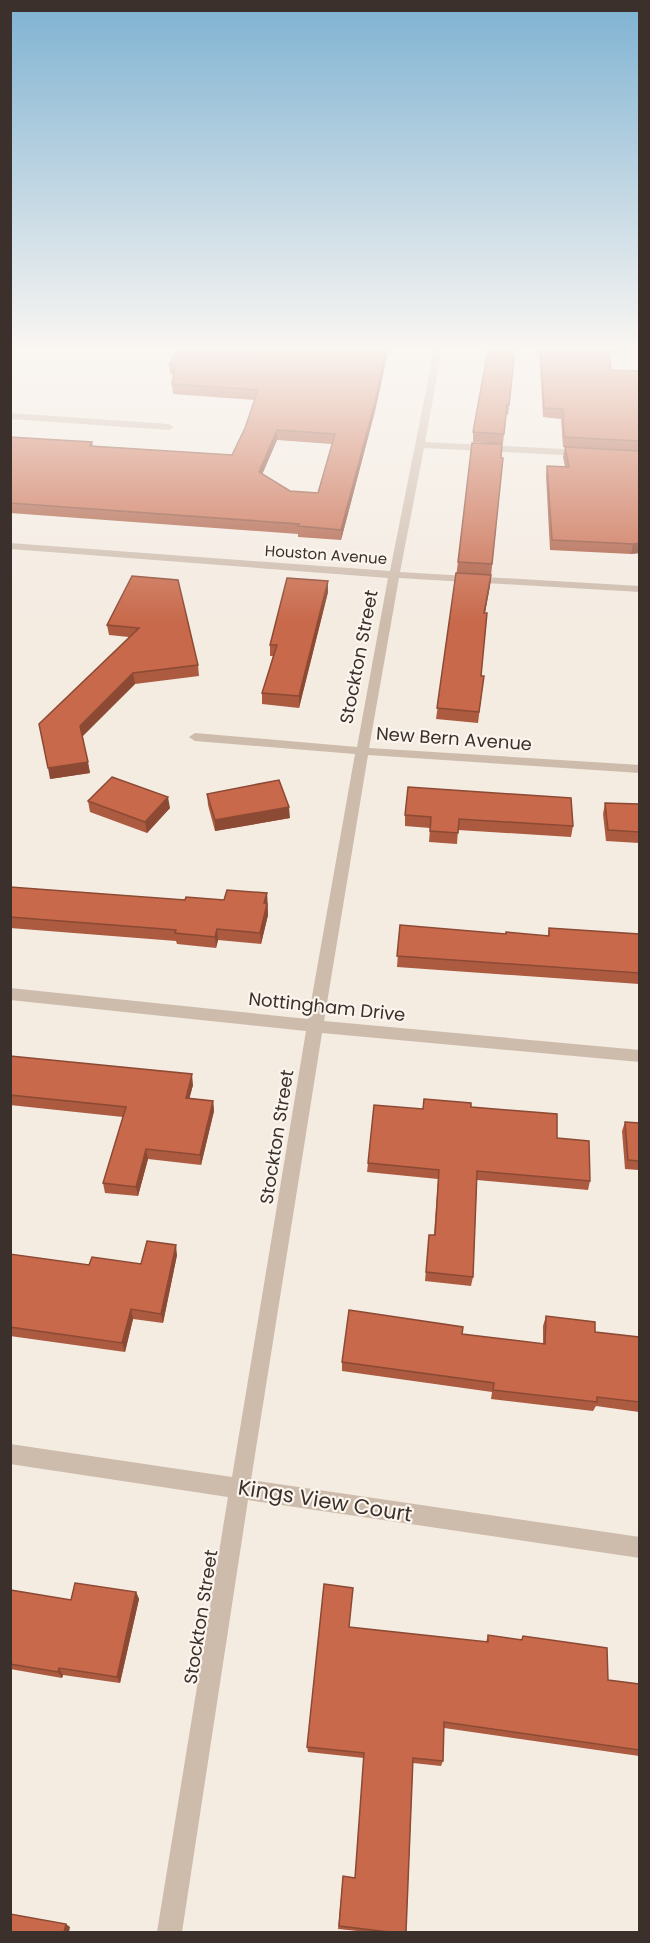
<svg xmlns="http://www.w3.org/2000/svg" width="650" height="1943" viewBox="0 0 650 1943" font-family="Poppins,sans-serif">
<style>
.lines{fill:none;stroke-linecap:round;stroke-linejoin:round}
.minor{fill:#cdbbac;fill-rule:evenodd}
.wall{fill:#ac5a40;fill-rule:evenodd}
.shaded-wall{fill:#8c4a34}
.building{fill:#c8694b;stroke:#8c4a34;stroke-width:1.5;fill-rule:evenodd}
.labels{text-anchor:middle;stroke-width:4.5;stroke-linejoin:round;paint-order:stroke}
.far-street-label{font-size:15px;fill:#3b302b;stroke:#fbf5ee}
.street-label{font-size:18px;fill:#3b302b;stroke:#fbf5ee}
.near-street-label{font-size:21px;fill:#3b302b;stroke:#fbf5ee}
</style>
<rect width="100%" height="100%" fill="#f4ebe1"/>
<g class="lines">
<path class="minor" d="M434,350h8l-17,92 159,8 5,3 -5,3 -160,-8 -24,124 240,14v6l-241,-14 -30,170 271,17v8l-272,-18 -44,266 316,29v12l-318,-29 -71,447 389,57v21l-392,-58 -66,432h-25l71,-435 -218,-33v-20l222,33 74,-446 -296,-31v-12l298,31 47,-265 -160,-13 -6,-4 6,-4 162,14 31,-169 -378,-29v-6l380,28z
M578,350h62v5l-58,-2z
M10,413l159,11 5,3 -5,3 -159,-11z"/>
</g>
<path class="wall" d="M177,350h210l-1,11 -11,50 -34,129 -43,-3v-3l-288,-21v-76l82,5 1,4 139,9 13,-27 10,-28 -82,-6 -1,-10 2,-9 -4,-1 -1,-10zM277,440l55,4 -14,49 -28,-2 -28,-17z
M515,350l-7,65 -2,-1 -3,30 -30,-2v-10z
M539,350h70l2,20 28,1v80l-76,-4 -2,-28 -18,-2z
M565,447l74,106 -8,1 -81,-4 -4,-74 1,-10 18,1 -2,-10z
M501,458h2l-13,128 -5,27 -4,63h3l-6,47 -42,-4 22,-157z
M132,576l66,89 1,11 -64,8 -53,52 8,37 -40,6 79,-142 -20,-2 -2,-10z
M328,592l-29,116 -37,-4v-11l11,-37h-3v-11z
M207,794l83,24 -75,13 -7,-26z
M88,801l82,7 -23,25 -57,-21z
M605,803l34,1v39l-33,-2 -3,-27z
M405,815l168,11 -2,11 -113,-7 -1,14 -28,-2 1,-14 -25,-2z
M10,887l175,13h39l43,-7 1,22 -7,29 -43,-4 -2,8 -39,-4 -1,-3 -166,-13z
M400,925l106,9 42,2 1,-8 90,6v50l-242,-17z
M10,1056l183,29 -4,13 24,3 1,10 -13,54 -53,-6 -10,37 -33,-3 -2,-10 20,-66 -113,-12z
M471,1107l86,31 33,43 -2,9 -111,-10 -4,97 -2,9 -46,-5 4,-46h5l4,-56 -71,-7 1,-9 55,-54z
M625,1122l14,1v47l-14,-1 -3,-38z
M10,1254l79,11 52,-1 36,-9 -14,68 -30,-4 -8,33 -115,-16z
M546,1316l49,16 44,5v75l-43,-6 -3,5 -102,-12 1,-7 -150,-21v-9l120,-28 81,10v-18z
M10,1590l61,10 65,-8 3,7 -19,84 -57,-8 -1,3 -52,-9z
M350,1627l136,15 2,-7 33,5 2,-4 85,44 31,4v72l-195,-28 -1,33 -2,5 -28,-3 -7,169h-39l-29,-3 5,-53 12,2 9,-120 -56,-6 -1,-5z"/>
<path class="shaded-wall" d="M384,350h3l-1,11 -11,50 -34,129v-10z
M277,430v10l-18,42v-10z
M639,543v10l-8,1 2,-10z
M491,575l-1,11 -7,37 1,-10z
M328,581v11l-29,116v-12z
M133,673l2,11 -53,53 -2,-11z
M88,762l2,11 -40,6 -2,-11z
M168,797l2,11 -23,25 -2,-11z
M289,807l1,11 -75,13v-11z
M267,893l1,22 -7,29 -1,-11 4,-30z
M217,929l1,11 -2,8 -1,-11z
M192,1074l1,11 -6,23 -1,-10z
M213,1101l1,10 -13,54 -1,-10z
M146,1149l2,10 -10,37 -2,-9z
M176,1245l1,10 -14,68 -2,-9z
M131,1309l2,10 -8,33 -3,-9z
M136,1592l3,7 -19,84 -3,-6z
M59,1668l4,7 -1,3 -4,-6z
M66,1924l4,3 -1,5h-5z"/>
<path class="building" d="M177,350h207v1l2,1 -11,50 -34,128 -43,-4 1,-2 -289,-21v-66l82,5 -2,4 142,9 13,-27 13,-38 -86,-6 3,-18 -6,-2zM277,430l58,4 -17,59 -28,-2 -31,-19z
M488,350h27l-6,55h-2l-3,29 -31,-2z
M541,350h68l2,20 28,1v70l-75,-4 -1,-28 -19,-1z
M472,443l30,1 -1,14h2l-11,106 -34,-2z
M565,447l74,4v92l-6,1 -81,-4 -5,-74 22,1z
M456,573l35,2 -7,38h3l-6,63h3l-5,36 -42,-4z
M132,576l46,4 20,85 -65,8 -53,53 8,36 -40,6 -9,-44 100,-96 -32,-3z
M287,578l41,3 -29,115 -37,-3 15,-48h-7z
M112,777l56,20 -23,25 -57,-21z
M279,780l10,27 -74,13 -8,-26z
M408,787l163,11 2,28 -114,-7 -1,14 -28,-2 1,-14 -26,-2z
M605,803l34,1v28l-31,-2z
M10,887l175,13 1,-3 38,3 3,-10 40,3 -3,10 3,1 -7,29 -43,-4 -2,8 -40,-4 1,-3 -166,-13z
M400,925l106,9v-2l43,4v-8l90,6v39l-242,-17z
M10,1056l182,18 -6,24 27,3 -13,54 -54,-6 -10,38 -33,-4 23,-76 -116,-12z
M424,1099l47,4v4l86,7v24l32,3 1,40 -113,-10 -4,106 -47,-5 3,-37h6l4,-65 -71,-7 6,-58 49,4z
M625,1122l14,1v38l-11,-1z
M147,1241l29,4 -15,69 -30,-5 -9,34 -112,-16v-73l79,11 3,-8 49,7z
M349,1310l114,17 -1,7 83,10 1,-28 49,6v10l44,5v65l-42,-5v5l-104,-12 1,-7 -152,-21z
M75,1583l61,9 -19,85 -58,-9 -1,4 -48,-8v-74l61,10z
M324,1584l29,4 -4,39 139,15v-7l34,5 1,-4 84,12 1,32 31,4v66l-195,-28 -1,39 -30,-3 -7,174h-17l-50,-6 4,-50 12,2 9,-125 -57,-6z
M10,1914l56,10 -2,8h-54z"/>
<linearGradient id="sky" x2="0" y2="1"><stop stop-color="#7eb2d2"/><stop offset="0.56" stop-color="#faf6f2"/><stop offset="1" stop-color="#faf6f2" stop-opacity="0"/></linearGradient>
<rect width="650" height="622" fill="url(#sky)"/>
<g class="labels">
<g class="far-street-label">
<text transform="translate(326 555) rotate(4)" y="5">Houston Avenue</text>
</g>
<g class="street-label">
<text transform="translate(359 657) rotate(-79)" y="6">Stockton Street</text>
<text transform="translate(454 739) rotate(4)" y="6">New Bern Avenue</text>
<text transform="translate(327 1007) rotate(6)" y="6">Nottingham Drive</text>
<text transform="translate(277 1137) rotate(-81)" y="6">Stockton Street</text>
<text transform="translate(201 1617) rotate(-81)" y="6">Stockton Street</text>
</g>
<g class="near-street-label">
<text transform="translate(325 1501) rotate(9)" y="7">Kings View Court</text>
</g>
</g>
<rect width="650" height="1943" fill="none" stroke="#3b302b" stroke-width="24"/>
</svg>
